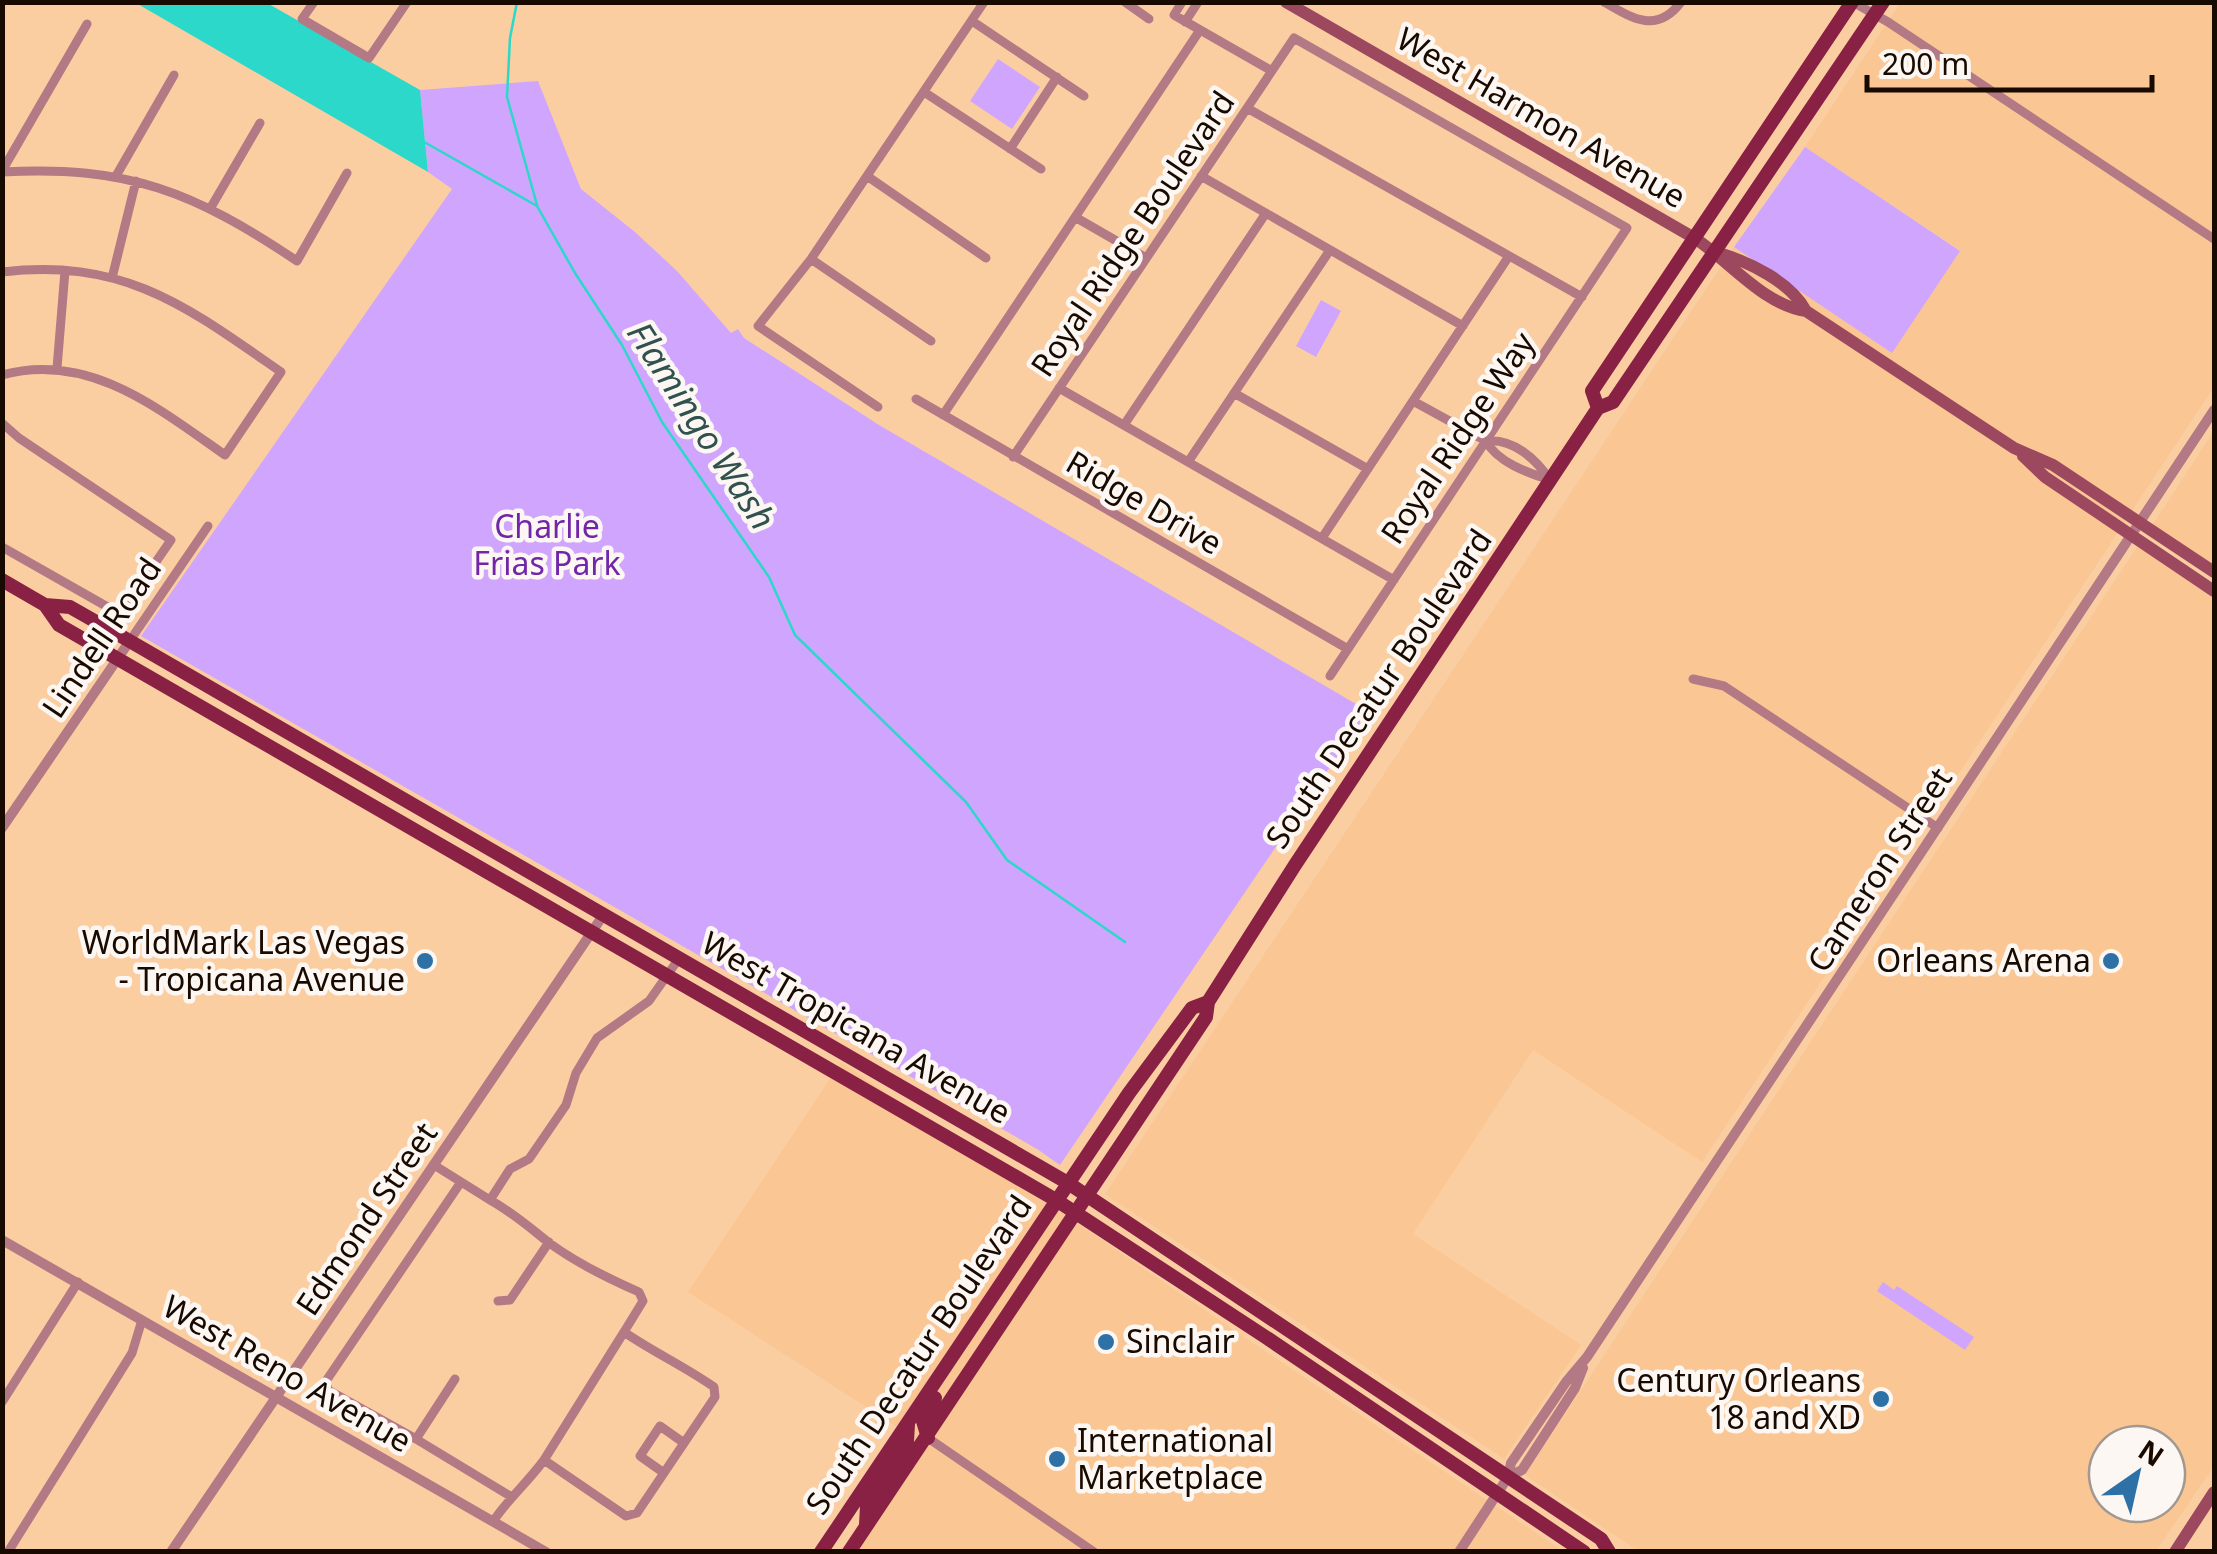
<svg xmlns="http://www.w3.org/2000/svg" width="2217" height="1554" viewBox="0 0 2217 1554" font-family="'Noto Sans',sans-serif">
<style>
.built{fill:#f9c694;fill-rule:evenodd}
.green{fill:#d0a5fe}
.water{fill:#2bd8c9}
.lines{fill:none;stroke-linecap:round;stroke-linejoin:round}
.stream{stroke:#2bd8c9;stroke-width:2.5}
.minor{stroke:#b37985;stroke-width:9}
.tertiary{stroke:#b37985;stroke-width:10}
.secondary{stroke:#9c495f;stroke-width:12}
.primary{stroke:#892144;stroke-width:14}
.poi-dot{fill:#2d71a6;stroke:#fcf7f3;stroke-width:4}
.labels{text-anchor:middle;stroke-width:9;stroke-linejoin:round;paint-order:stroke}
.street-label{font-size:32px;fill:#190a00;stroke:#fcf7f3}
.park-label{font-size:32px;fill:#7126a9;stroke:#fcf7f3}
.poi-label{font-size:32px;fill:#190a00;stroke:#fcf7f3;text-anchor:end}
.water-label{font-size:35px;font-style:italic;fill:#30514d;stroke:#fcf7f3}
</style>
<rect width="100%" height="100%" fill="#fbcea2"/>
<path class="built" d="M1900,3h314v384l-512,775 -169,-112 -120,184 168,111 -77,114 -399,-265 629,-947 158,105 68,-102 -155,-103z
M2214,431v137l-63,-41z
M2139,544l75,51v871l-58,85h-518l-113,-76zM2107,1444h60v60h-60z
M841,1062l409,279 313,210h-718l-3,-2 72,-111 -226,-146z"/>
<path class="green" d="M998,59l42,28 -28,42 -42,-28z
M538,81l43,108 54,43 42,39 54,62 7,-4 6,9 135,87 489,286 -308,454 -23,-16 -896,-513 311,-447 -24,-17 -8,-82z
M1805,147l155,104 -68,102 -158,-106z
M1321,300l20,11 -25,46 -20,-11z
M1883,1282l11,8 3,-4 77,51 -9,13 -88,-59z"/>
<path class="water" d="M136,3h131l153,87 8,82z"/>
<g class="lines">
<path class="stream" d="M517,2l-7,36 -3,59 30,108
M426,143l111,63 38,67 47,72 40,77 107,155 26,58 171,167 41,58 118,82"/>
<path class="minor" d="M314,2l-12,17 67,39 38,-56
M1125,2l24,17
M1182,2l-8,13 98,56
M1604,2c29,17 53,32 77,0
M1853,2l35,20 326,217
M972,21l112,75
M1185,22l13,-20
M924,92l117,77
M1247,108l335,189
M1010,149l47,-72
M2,171l85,-147
M2,172c126,-7 192,20 295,89l50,-88
M116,176l58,-101
M867,176l119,82
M1201,176l262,150
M210,209l50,-86
M1075,217l71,41
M811,259l120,82
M2,272c123,-14 184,34 279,100l-56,83c-66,-46 -136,-104 -223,-80
M112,278l24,-97
M57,368l8,-97
M1059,388l335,192
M1234,393l134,76
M916,399l432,250
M1413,401l73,40c11,21 42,32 64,39
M878,407l-120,-81 53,-67 173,-257
M943,415l257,-385
M2,423l17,15 152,102 -51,74 -118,-67
M1124,425l142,-212
M1486,441c27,-3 50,18 64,39
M1013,457l281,-419 333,190 -297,448
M1188,462l142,-212
M1322,538l187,-282
M129,642l79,-116
M1693,679l31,7 214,142
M434,1165l56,35 20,-31 19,-10 37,-54 10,-32 21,-35 52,-37 31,-44
M490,1200c22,12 39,27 58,42 28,21 59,36 91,50l4,9 -19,31c29,20 60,34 90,55l1,10 -78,116 -11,3 -82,-56 80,-128
M498,1301l12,-1 39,-58
M455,1379l-39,60 94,57
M2,1402l76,-120
M928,1438l166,114
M416,1439l-88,-49 -2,-9 135,-199
M664,1473l-24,-17 20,-30 24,17
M494,1520c15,-22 34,-38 50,-60
M8,1552l124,-199 10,-33"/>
<path class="tertiary" d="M2,828l127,-186
M2,1240l544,312
M1508,1477l14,-7 53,-82 8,-20
M171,1552l433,-638
M1459,1552l49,-75 3,-14 55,-81 21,-25 627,-947"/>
<path class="secondary" d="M1286,2l410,237c34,23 68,66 110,72l208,137 39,17 161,107
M1719,253c30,9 72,29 87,58
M2023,456l22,21 169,114
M2175,1552l39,-60"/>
<path class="primary" d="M1598,408l-6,-17 260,-389
M2,580l43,25 25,2 44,25 954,551 533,356 8,13
M45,605l14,20 997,575 208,136 320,216
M928,1438l-5,-17 12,-23
M866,1525l1,-20 40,-64 1,-17
M821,1552l308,-459 63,-85 16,-6
M849,1552l357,-535 2,-15 87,-137 303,-457 15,-6 270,-400"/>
</g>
<g class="poi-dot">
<circle cx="425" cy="961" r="10"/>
<circle cx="2111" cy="961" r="10"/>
<circle cx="1106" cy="1342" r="10"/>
<circle cx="1881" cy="1399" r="10"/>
<circle cx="1057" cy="1459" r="10"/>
</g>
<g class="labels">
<g class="street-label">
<text transform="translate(1541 118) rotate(30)" y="11">West Harmon Avenue</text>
<text transform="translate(1133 234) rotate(-56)" y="11">Royal Ridge Boulevard</text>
<text transform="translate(1458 438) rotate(-56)" y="11">Royal Ridge Way</text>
<text transform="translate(1144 503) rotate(30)" y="11">Ridge Drive</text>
<text transform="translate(102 638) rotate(-56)" y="11">Lindell Road</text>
<text transform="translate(1379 689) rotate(-56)" y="11">South Decatur Boulevard</text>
<text transform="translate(1880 870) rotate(-57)" y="11">Cameron Street</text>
<text transform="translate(856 1028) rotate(30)" y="11">West Tropicana Avenue</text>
<text transform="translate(367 1219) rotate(-56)" y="11">Edmond Street</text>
<text transform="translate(919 1355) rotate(-56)" y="11">South Decatur Boulevard</text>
<text transform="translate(287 1374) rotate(30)" y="11">West Reno Avenue</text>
</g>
<g class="park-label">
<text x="547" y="538">Charlie<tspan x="547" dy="37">Frias Park</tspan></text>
</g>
<g class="poi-label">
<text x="405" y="954">WorldMark Las Vegas<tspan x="405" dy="37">- Tropicana Avenue</tspan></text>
<text x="2091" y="972">Orleans Arena</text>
<text x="1126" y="1353" text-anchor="start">Sinclair</text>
<text x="1861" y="1392">Century Orleans<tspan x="1861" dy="37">18 and XD</tspan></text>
<text x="1077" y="1452" text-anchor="start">International<tspan x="1077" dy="37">Marketplace</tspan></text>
</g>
<g class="water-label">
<text transform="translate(701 426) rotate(57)" y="12">Flamingo Wash</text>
</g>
</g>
<rect width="2217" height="1554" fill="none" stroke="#190a00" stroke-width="10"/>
<g transform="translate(2137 1474) rotate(34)"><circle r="48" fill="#fcf7f3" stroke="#a19892" stroke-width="2.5"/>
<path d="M0-8L18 38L0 25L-18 38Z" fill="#2d71a6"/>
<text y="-15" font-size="28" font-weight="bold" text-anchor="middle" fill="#190a00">N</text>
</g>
<path d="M1867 75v15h285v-15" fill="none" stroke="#190a00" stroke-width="5"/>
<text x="1882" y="75" font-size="30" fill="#190a00" stroke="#fcf7f3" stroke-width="8" paint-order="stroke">200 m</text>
</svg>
